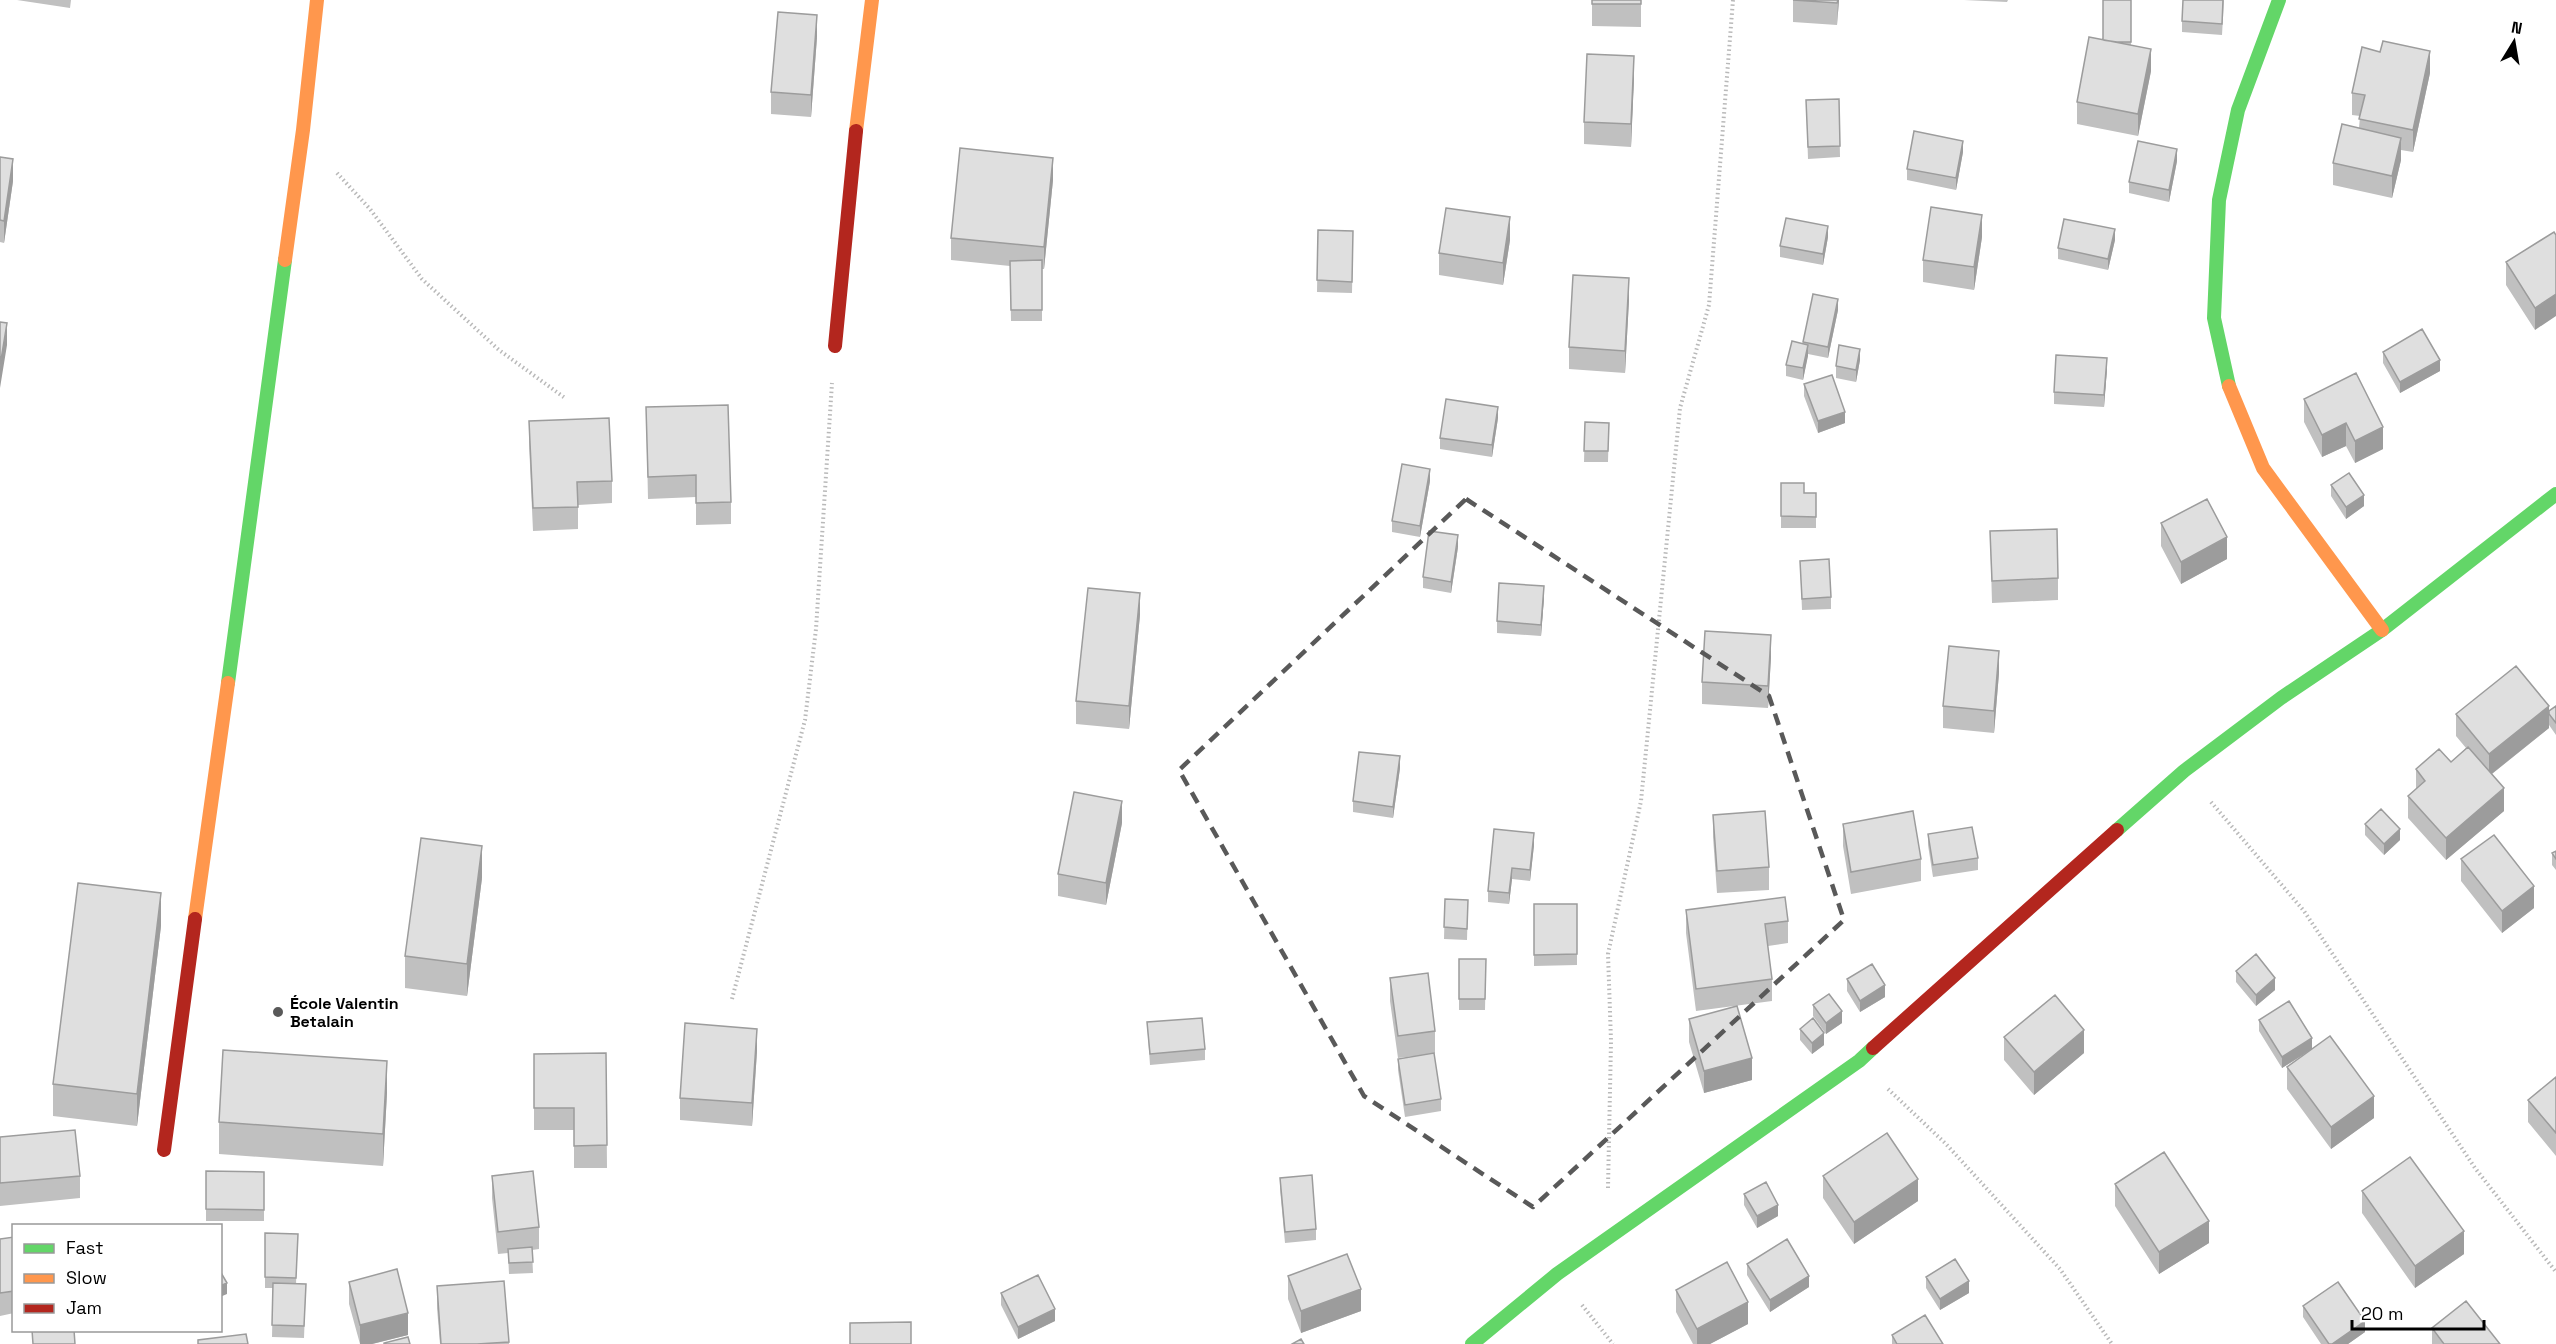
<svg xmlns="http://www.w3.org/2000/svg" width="2556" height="1344" viewBox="0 0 2556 1344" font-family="'Space Grotesk',sans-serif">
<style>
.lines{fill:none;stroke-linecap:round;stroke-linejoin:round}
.path{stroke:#b9b9b9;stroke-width:4;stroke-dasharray:1.5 3;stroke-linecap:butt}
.fast{stroke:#63d668;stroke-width:14}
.slow{stroke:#ff974d;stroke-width:14}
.jam{stroke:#b3261e;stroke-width:14}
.wall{fill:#c0c0c0}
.shaded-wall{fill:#9c9c9c}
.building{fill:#dfdfdf;stroke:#9c9c9c;stroke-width:1.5}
.marked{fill:none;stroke:#595959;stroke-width:4.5;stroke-dasharray:12 8;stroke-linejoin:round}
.poi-dot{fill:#595959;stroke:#fff;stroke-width:2}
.labels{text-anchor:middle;stroke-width:5;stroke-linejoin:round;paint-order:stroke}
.poi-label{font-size:16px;font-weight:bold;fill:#000;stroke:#fff;text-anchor:start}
</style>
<rect width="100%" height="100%" fill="#fff"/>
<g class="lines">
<path class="path" d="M337,173l33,36 52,70 77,71 66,48
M2211,802l93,109 171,257 81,104
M732,999l73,-279 11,-91 16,-246
M1888,1089l58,55 114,125 52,75
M1608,1188l3,-147 -3,-87 33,-153 39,-393 29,-103 24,-305
M1582,1305l31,39"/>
<path class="fast" d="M2229,386l-15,-68 5,-118 19,-90 41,-110
M228,683l57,-423
M2117,830l67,-59 97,-73 101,-68 174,-136
M1472,1344l85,-70 302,-213 14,-13"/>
<path class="slow" d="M856,131l16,-131
M285,260l18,-130 14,-130
M2229,386l34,82 119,162
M195,919l33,-236"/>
<path class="jam" d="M835,346l21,-215
M1873,1048l244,-218
M164,1150l31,-231"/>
</g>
<path class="wall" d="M17,0h54l-1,8z
M1592,0h49v27l-49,-1z
M1793,0h46l-2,25 -44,-3z
M1964,0h44l-1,2z
M2131,0v45l20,26 -13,65 -61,-12v-22l26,-62z
M2224,0l-2,35 -40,-3v-11z
M817,37l-6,80 -40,-3v-22z
M2430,73l-17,79 -12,-2v10l-9,38 -59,-13v-22l26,-35 1,-12 -8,-1v-22z
M1634,78l-3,69 -47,-3v-22z
M1839,99l1,58 -32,2 -2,-59z
M1963,152l-7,38 -49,-10v-11z
M0,157l13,24 -9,62 -4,-1z
M2177,161l-8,41 -40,-9v-11z
M1053,180l-9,89h-2v52h-31l-1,-55 -59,-6v-22z
M1318,230l35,12 -1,51 -35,-1z
M2554,232l-19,98 -29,-45v-23z
M1828,237l-5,28 -43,-8v-11z
M1982,237l-8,53 -51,-8v-22z
M1510,240l-7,45 -64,-10v-22z
M2115,240l-7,30 -50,-11v-11z
M1813,294l25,16 -10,48 -20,-4 -5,26 -17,-4v-11l17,-22z
M1629,300l-4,73 -56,-4v-22z
M2383,352l57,19 -40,22 -17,-30z
M1860,360l-4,22 -20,-4v-12z
M2107,369l-3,38 -50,-3v-12z
M2356,373l27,76 -28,14 -9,-17 -24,11 -18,-35v-23z
M1804,384l41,39 -27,10 -14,-37z
M646,407l85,95v22l-35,1v-28l-48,2z
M1498,418l-6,39 -52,-8v-11z
M529,421l83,60v22l-34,2v24l-45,2 -4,-88z
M1585,422l24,1 -1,39h-24z
M1430,481l-10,56 -28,-5v-11z
M1781,483l23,10h12v35h-35z
M2331,485l33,21 -18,13 -15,-23z
M2161,523l66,36 -46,25 -20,-38z
M1990,531l68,47v22l-66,3z
M1458,547l-7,46 -28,-5v-11z
M1800,561l31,36v12l-29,1z
M1544,598l-3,38 -44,-3v-12z
M1140,615l-11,114 -53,-5v-23z
M1771,657l-3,51 -66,-4v-22z
M1999,673l-5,60 -51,-5v-22z
M2556,706v29l-7,-10v3l-57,46 12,37 -58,49 -38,-42v-22l8,-7v-20l35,-7 15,-14 -10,-12v-22l93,-3z
M1400,768l-7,50 -40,-6v-11z
M1713,815l56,52v23l-52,3 -4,-56z
M1122,823l-16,82 -48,-9v-22z
M1843,824l78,35v22l-70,13 -8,-48z
M2365,824l35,16 -16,15 -19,-20z
M1928,834l50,24v12l-45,7 -5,-32z
M1534,845l-4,36 -18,-2 -3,25 -21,-2v-11z
M2556,851v19l-4,-5v-12z
M2461,859l73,49 -32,25 -41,-52z
M482,878l-15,118 -62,-8v-32z
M1445,899l23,1 -1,40 -23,-1z
M1534,904h43v61l-43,1z
M1686,910l102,11v22l-20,3 4,33v22l-76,10 -10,-78z
M161,926l-24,200 -84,-10v-32z
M1459,959h27l-1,51h-26z
M2236,971l39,19 -19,16 -20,-24z
M1390,978l45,53v22l-1,1 7,45v12l-36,6 -7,-47v-11l17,-3 -17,2 -8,-57z
M1847,979l38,18 -25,15 -13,-21z
M1813,1005l29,18 -16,11 -13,-18z
M1689,1019l63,61 -48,13 -15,-51z
M2259,1020l53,29 62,69 -43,31 -44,-60v-22l21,-15 -26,16 -23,-37z
M1147,1022l58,27v11l-55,5z
M1800,1029l24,16 -12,9 -12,-14z
M2004,1037l80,16 -50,42 -30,-35z
M757,1051l-5,75 -72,-6v-22z
M606,1053l1,115h-33v-38h-40v-76z
M2556,1077v79l-28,-34v-22z
M387,1093l-4,73 -164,-12v-32z
M0,1137l80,39v22l-80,8z
M206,1171l58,1v49h-58z
M492,1176l47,51v22l-7,1 1,23 -24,1 -1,-21 -10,1 -6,-56z
M1823,1176l95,25 -64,43 -31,-46z
M1280,1178l36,51v11l-31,3 -5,-54z
M2115,1184l94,59 -50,31 -44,-68z
M2362,1191l102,63 -49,34 -53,-75z
M1744,1194l34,22 -21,12 -13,-23z
M265,1233l33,1 -2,50h10l-2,54 -32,-1 1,-49h-8z
M14,1237v76l-14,3v-77z
M1747,1264l62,23 -39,25 -23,-37z
M1288,1276l73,35 -60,22 -13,-34z
M1926,1277l43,16 -29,17 -14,-22z
M504,1281l5,63h-69l-3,-36v-22z
M349,1282l59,53 -36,9h-12l-11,-40z
M1676,1290l72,34 -38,20h-17l-17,-32z
M1001,1293l54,28 -37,18 -17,-34z
M2303,1306l62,26 -17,12h-27l-18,-27z
M2432,1328l68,16h-68z
M1892,1335l51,9h-51z"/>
<path class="shaded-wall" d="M1838,0h1l-2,25z
M817,15v22l-6,80v-22z
M2151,49v22l-13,65v-22z
M2430,51v22l-17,79v-22z
M1634,56v22l-3,69v-23z
M2401,138v22l-9,38v-22z
M1963,141v11l-7,38v-12z
M2177,149v12l-8,41v-12z
M1053,158v22l-9,89v-22z
M13,159v22l-9,62v-22z
M1982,215v22l-8,53v-23z
M1510,217v23l-7,45v-22z
M1828,226v11l-5,28v-11z
M2115,229v11l-7,30v-11z
M1629,278v22l-4,73v-22z
M2556,294v22l-21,14v-22z
M1838,299v11l-10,48v-11z
M7,323v22l-7,43v-22z
M1808,345v11l-5,24v-12z
M1860,349v11l-4,22v-12z
M2107,358v11l-3,38v-12z
M2440,360v11l-40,22v-11z
M1498,407v11l-6,39v-12z
M1845,412v11l-27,10v-12z
M2346,423v23l-24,11v-22z
M2383,427v22l-28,14v-22z
M1430,469v12l-10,56v-11z
M2364,495v11l-18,13v-12z
M1458,535v12l-7,46v-11z
M2227,537v22l-46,25v-22z
M1544,586v12l-3,38v-11z
M1140,593v22l-11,114v-23z
M1771,635v22l-3,51v-22z
M1999,651v22l-5,60v-22z
M2549,706v22l-60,48v-22z
M1400,756v12l-7,50v-11z
M2504,788v23l-58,49v-22z
M1122,801v22l-16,82v-22z
M2400,829v11l-16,15v-11z
M1534,833v12l-4,36v-11z
M482,846v32l-15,118v-32z
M1512,868v11l-3,25v-11z
M2534,886v22l-32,25v-22z
M161,893v33l-24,200v-32z
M2275,978v12l-19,16v-11z
M1885,985v12l-25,15v-11z
M1842,1011v12l-16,11v-11z
M757,1029v22l-5,75v-23z
M2084,1030v23l-50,42v-23z
M1824,1033v12l-12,9v-11z
M2312,1038v11l-30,19v-11z
M1752,1058v22l-48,13v-22z
M387,1061v32l-4,73v-32z
M2374,1096v22l-43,31v-22z
M1918,1179v22l-64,43v-22z
M1778,1205v11l-21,12v-12z
M2209,1221v22l-50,31v-22z
M2464,1231v23l-49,34v-22z
M1809,1276v11l-39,25v-12z
M1969,1281v12l-29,17v-11z
M227,1283v11l-7,3v-11z
M1361,1289v22l-60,22v-22z
M1748,1302v22l-38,20h-13v-15z
M1055,1309v12l-37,18v-12z
M408,1313v22l-36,9h-12v-19z
M2365,1321v11l-17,12h-16z"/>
<path class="building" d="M1592,0h49v4h-49z
M1793,0h45l-1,3z
M2103,0h28v42h-14l-14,-2z
M2183,0h40l-1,24 -40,-3z
M778,12l39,3 -6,80 -40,-3z
M2089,37l62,12 -13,65 -61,-12z
M2383,41l47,10 -17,79 -54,-11 6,-24 -13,-2 10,-46 18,5z
M1587,54l47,2 -3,68 -47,-2z
M1839,99l1,47 -32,1 -2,-47z
M2342,124l59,14 -9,38 -59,-13z
M1914,131l49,10 -7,37 -49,-9z
M2138,141l39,8 -8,41 -40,-8z
M960,148l93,10 -9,89 -93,-9z
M0,157l13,2 -9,62 -4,-1z
M1931,207l51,8 -8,52 -51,-7z
M1446,208l64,9 -7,46 -64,-10z
M1786,218l42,8 -5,28 -43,-8z
M2064,219l51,10 -7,30 -50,-11z
M1318,230l35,1 -1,51 -35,-2z
M2554,232l2,3v59l-21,14 -29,-46z
M1042,260v50h-31l-1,-49z
M1573,275l56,3 -4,73 -56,-4z
M1813,294l25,5 -10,48 -25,-5z
M0,322l7,1 -7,43z
M2422,329l18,31 -40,22 -17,-30z
M1792,341l16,4 -5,23 -17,-3z
M1839,345l21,4 -4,21 -20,-4z
M2056,355l51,3 -3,37 -50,-3z
M2356,373l27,54 -28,14 -9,-18 -24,12 -18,-36z
M1832,375l13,37 -27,9 -14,-37z
M1446,399l52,8 -6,38 -52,-7z
M728,405l3,97 -35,1v-28l-48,2 -2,-70z
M609,418l3,63 -35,1 1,25 -45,1 -4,-87z
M1585,422l24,1 -1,28h-24z
M1402,464l28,5 -10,57 -28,-5z
M2349,473l15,22 -18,12 -15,-22z
M1781,483h23v10h12v24l-35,-1z
M2207,499l20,38 -46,25 -20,-39z
M2057,529l1,49 -66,3 -2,-50z
M1429,531l29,4 -7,47 -28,-5z
M1829,559l2,38 -29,2 -2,-38z
M1499,583l45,3 -3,39 -44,-4z
M1088,588l52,5 -11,113 -53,-5z
M1705,631l66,4 -3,51 -66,-4z
M1949,646l50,5 -5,60 -51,-5z
M2516,666l33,40 -60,48 -33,-40z
M2556,706v17l-7,-9v-3z
M2468,747l36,41 -58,50 -38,-42 17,-15 -9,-12 23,-20 12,13z
M1359,752l41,4 -7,51 -40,-6z
M1074,792l48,9 -16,82 -48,-9z
M2381,809l19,20 -16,15 -19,-20z
M1765,811l4,56 -52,4 -4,-56z
M1913,811l8,48 -70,13 -8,-48z
M1972,827l6,31 -45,7 -5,-31z
M1494,829l40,4 -4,37 -18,-2 -3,25 -21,-2z
M2494,835l40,51 -32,25 -41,-52z
M421,838l61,8 -15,118 -62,-8z
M2556,851v8l-4,-6z
M78,883l83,10 -24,201 -84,-10z
M1785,897l3,24 -23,3 7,55 -76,10 -10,-79z
M1445,899l23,1 -1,29 -23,-2z
M1534,904h43v50l-43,1z
M2256,954l19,24 -19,17 -20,-24z
M1459,959h27l-1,40h-26z
M1872,964l13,21 -25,16 -13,-22z
M1428,973l7,58 -37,5 -8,-58z
M1829,994l13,17 -16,12 -13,-18z
M2055,995l29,35 -50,42 -30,-35z
M2289,1001l23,37 -30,19 -23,-37z
M1737,1006l15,52 -48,13 -15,-52z
M1202,1018l3,31 -55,5 -3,-32z
M1813,1018l11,15 -12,10 -12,-14z
M685,1023l72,6 -5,74 -72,-5z
M2330,1036l44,60 -43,31 -44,-60z
M223,1050l164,11 -4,73 -164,-12z
M606,1053l1,92 -33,1v-38h-40v-54z
M1434,1053l7,46 -36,6 -7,-46z
M2556,1077v56l-28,-33z
M75,1130l5,46 -80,7v-46z
M1887,1133l31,46 -64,43 -31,-46z
M2164,1152l45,69 -50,31 -44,-68z
M2410,1157l54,74 -49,35 -53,-75z
M206,1171l58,1v38l-58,-1z
M533,1171l6,56 -41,5 -6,-56z
M1312,1175l4,54 -31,3 -5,-54z
M1766,1182l12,23 -21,11 -13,-22z
M265,1233l33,1 -2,44 -31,-1z
M14,1237v54l-14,2v-54z
M1787,1239l22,37 -39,24 -23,-36z
M532,1247l1,15 -24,1 -1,-14z
M1347,1254l14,35 -60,22 -13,-35z
M1955,1259l14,22 -29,18 -14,-22z
M1727,1262l21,40 -51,27 -21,-39z
M397,1269l11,44 -48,12 -11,-43z
M220,1271l7,12 -7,3z
M1038,1275l17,34 -37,18 -17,-34z
M504,1281l5,61 -32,2h-36l-4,-58z
M2338,1282l27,39 -33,23h-3l-26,-38z
M273,1283l33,1 -2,42 -32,-1z
M2466,1301l34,43h-56l-12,-16z
M1925,1315l18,29h-46l-5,-9z
M911,1322v22h-61v-21z
M32,1330h42l1,14h-42z
M246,1334l2,10h-50v-4z
M408,1337l2,7h-26v-1z
M1301,1339l3,5h-12z"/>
<path class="marked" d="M1466,499l303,197 75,224 -311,287 -169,-111 -185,-326z"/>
<circle class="poi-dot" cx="278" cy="1012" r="6"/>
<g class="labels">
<g class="poi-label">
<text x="290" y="1009">École Valentin<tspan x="290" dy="18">Betalain</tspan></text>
</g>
</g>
<rect x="12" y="1224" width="210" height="108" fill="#ffffff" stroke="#999999" stroke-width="1.5"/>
<rect x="24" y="1244" width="30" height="9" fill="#63d668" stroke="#999999" stroke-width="1.5"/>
<text x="66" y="1254" font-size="18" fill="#000000">Fast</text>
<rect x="24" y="1274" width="30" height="9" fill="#ff974d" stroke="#999999" stroke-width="1.5"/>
<text x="66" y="1284" font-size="18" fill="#000000">Slow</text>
<rect x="24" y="1304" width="30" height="9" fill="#b3261e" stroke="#999999" stroke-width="1.5"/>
<text x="66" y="1314" font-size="18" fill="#000000">Jam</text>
<g transform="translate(2514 42) rotate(11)" stroke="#ffffff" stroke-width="4.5" paint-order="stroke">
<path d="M0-4.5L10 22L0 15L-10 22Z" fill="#000000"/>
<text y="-9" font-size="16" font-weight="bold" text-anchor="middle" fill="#000000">N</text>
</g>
<path d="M2352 1320v9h132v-9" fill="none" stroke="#000000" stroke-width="3"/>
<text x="2361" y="1320" font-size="18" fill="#000000" stroke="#ffffff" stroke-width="4.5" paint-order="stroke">20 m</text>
</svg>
